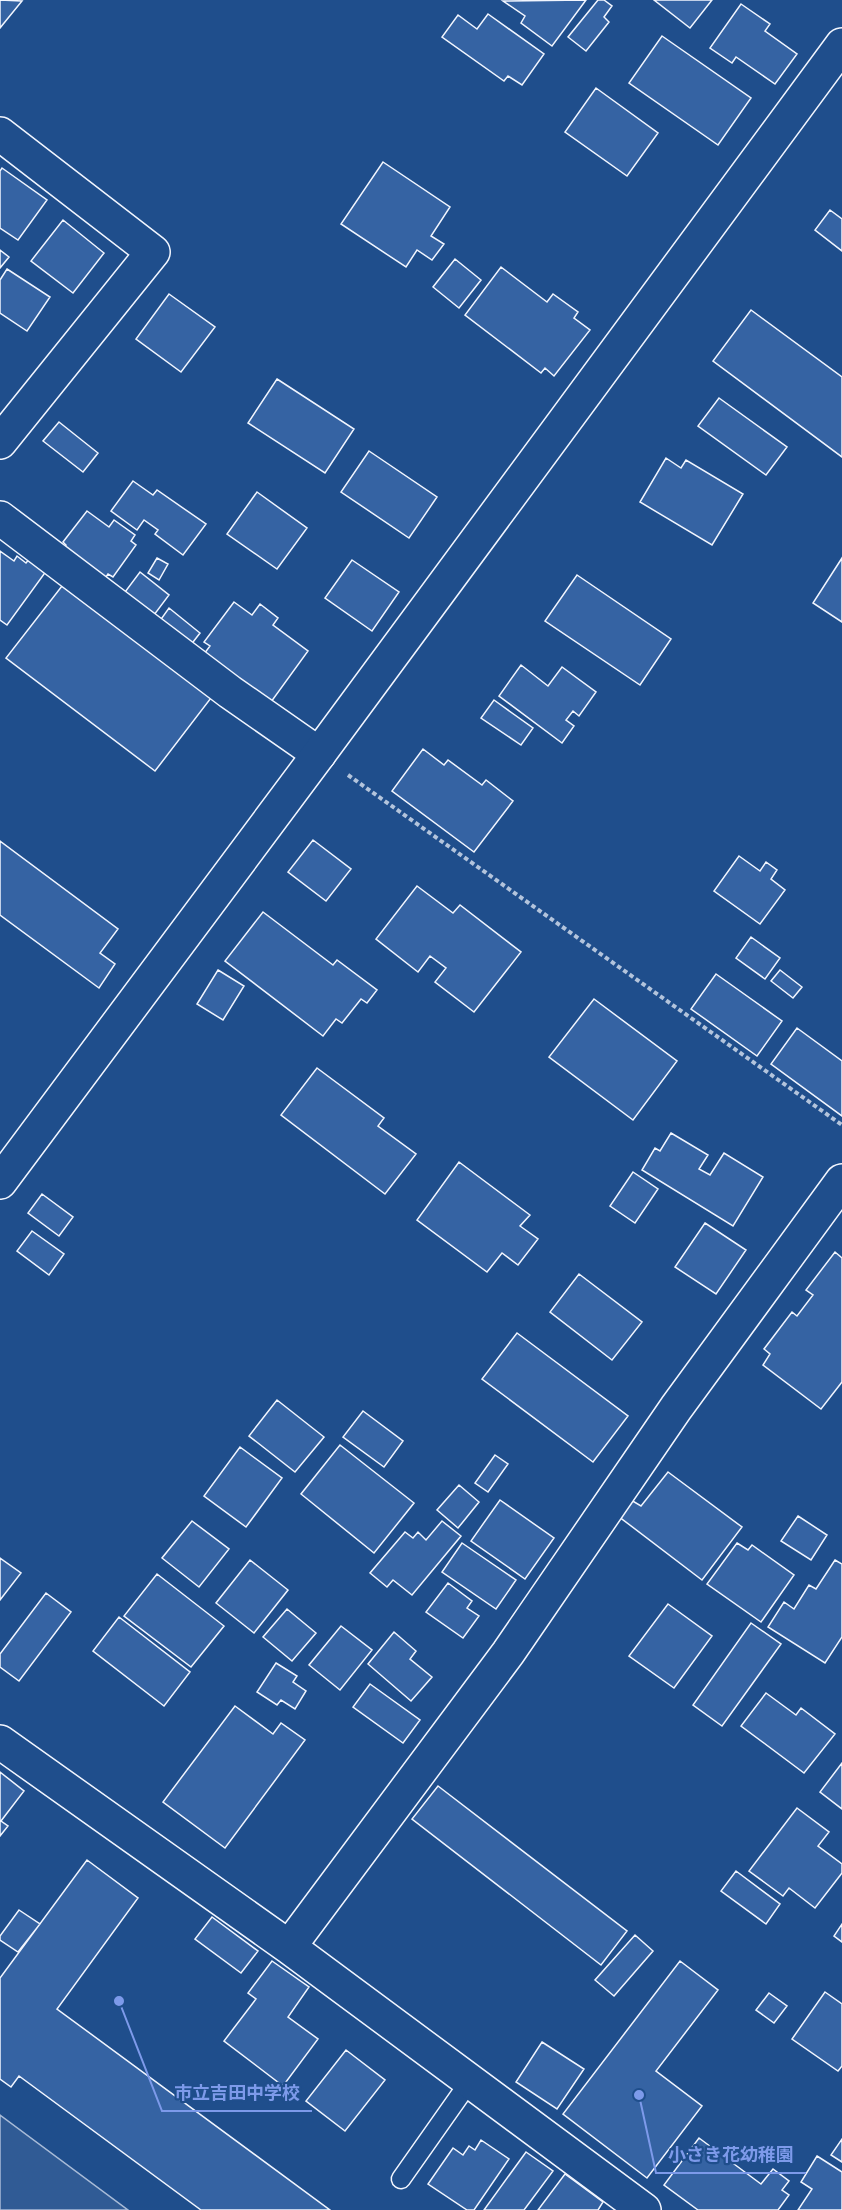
<svg xmlns="http://www.w3.org/2000/svg" width="842" height="2210" viewBox="0 0 842 2210" font-family="Arial,'Noto Sans JP',sans-serif">
<style>
.green{fill:#305b95;stroke:#a8bbd7;stroke-width:1.5}
.building{fill:#3563a3;stroke:#f2f6ff;stroke-width:1.5}
.lines{fill:none;stroke-linecap:round;stroke-linejoin:round}
.service-casing{stroke:#f2f6ff;stroke-width:21}
.minor-casing{stroke:#f2f6ff;stroke-width:36}
.tertiary-casing{stroke:#f2f6ff;stroke-width:36}
.path{stroke:#b3c4dc;stroke-width:4;stroke-dasharray:4.5 3;stroke-linecap:butt}
.service{stroke:#1f4e8c;stroke-width:18}
.minor{stroke:#1f4e8c;stroke-width:33}
.tertiary{stroke:#1f4e8c;stroke-width:33}
.leader{fill:none;stroke:#7d9aea;stroke-width:2}
.callout-dot{fill:#7d9aea;stroke:#1f4e8c;stroke-width:2}
.callout-label{font-size:18px;text-anchor:middle;font-weight:bold;fill:#7d9aea;stroke:#1f4e8c;stroke-width:4.5;stroke-linejoin:round;paint-order:stroke}
</style>
<rect width="100%" height="100%" fill="#1f4e8c"/>
<path class="green" d="M0,2115l128,95h-128z"/>
<path class="building" d="M0,0l22,1 -22,27z
M586,0l-34,46 -31,-23 4,-7 -22,-15z
M598,0h6l8,6 -8,11 5,5 -23,29 -18,-14z
M654,0h58l-22,28z
M741,4l29,20 -5,7 32,23 -22,30 -39,-27 -4,6 -22,-15z
M488,14l56,40 -22,31 -14,-9 -4,5 -62,-44 16,-22 19,14z
M662,36l89,62 -33,47 -89,-62z
M596,88l62,45 -31,43 -62,-44z
M383,162l67,45 -19,29 13,8 -12,16 -15,-10 -11,17 -65,-43z
M2,168l45,32 -29,40 -18,-12v-57z
M830,210l12,9v32l-27,-21z
M63,220l41,33 -31,40 -42,-32z
M0,250l9,7 -9,11z
M455,259l26,21 -22,28 -26,-21z
M501,267l46,35 6,-8 25,18 -4,6 16,12 -36,46 -9,-8 -4,5 -76,-58z
M7,269l43,28 -23,34 -27,-18v-33z
M169,294l46,33 -34,45 -45,-33z
M751,310l91,67v80l-129,-96z
M277,379l77,50 -29,44 -77,-50z
M719,398l68,49 -21,28 -68,-49z
M59,422l39,31 -15,19 -40,-31z
M369,451l68,46 -28,41 -68,-46z
M666,458l15,10 5,-8 57,34 -31,51 -72,-43z
M133,481l20,14 4,-5 49,34 -23,31 -28,-21 3,-4 -14,-10 -7,10 -26,-19z
M257,492l50,36 -30,41 -50,-35z
M87,511l22,16 5,-7 21,15 -4,6 5,4 -23,32 -5,-3 -4,6 -41,-30 3,-5 -3,-3z
M0,551l14,10 3,-5 9,7 4,-5 17,12 -40,55 -7,-5z
M157,558l11,6 -9,16 -11,-7z
M842,558v64l-29,-19z
M352,560l47,32 -27,39 -47,-33z
M140,572l29,23 -18,24 -29,-23z
M577,575l94,64 -31,46 -95,-64z
M62,586l149,112 -56,73 -149,-113z
M234,602l18,13 8,-11 18,14 -5,7 35,26 -37,51 -67,-48 6,-8 -6,-4z
M169,608l31,25 -10,13 -31,-24z
M521,665l27,21 14,-19 34,25 -17,24 -6,-5 -7,9 8,6 -12,17 -63,-47z
M494,700l39,28 -12,17 -40,-27z
M423,749l21,16 4,-5 34,25 4,-5 27,21 -39,51 -82,-61z
M313,840l38,29 -25,32 -38,-29z
M0,841l118,88 -18,24 15,11 -16,24 -99,-73z
M739,856l21,15 6,-9 11,8 -6,9 14,11 -25,34 -46,-33z
M417,886l36,27 7,-8 61,47 -47,60 -39,-30 11,-14 -16,-12 -12,16 -42,-33z
M263,912l70,53 4,-5 40,30 -10,13 -6,-4 -19,24 -6,-4 -13,17 -98,-75z
M751,937l29,21 -15,21 -29,-21z
M218,970l26,16 -21,34 -26,-16z
M780,970l22,17 -9,11 -22,-17z
M716,974l66,47 -25,35 -66,-47z
M594,999l83,62 -44,59 -84,-63z
M797,1028l45,33v55l-71,-52z
M317,1068l67,50 -6,8 38,28 -31,40 -104,-79z
M671,1133l37,22 -9,14 11,6 14,-22 39,24 -30,49 -91,-56 13,-22 5,3z
M459,1162l71,53 -10,11 18,13 -20,26 -16,-12 -15,19 -70,-52z
M633,1172l25,17 -23,34 -25,-17z
M42,1194l31,23 -14,19 -31,-23z
M705,1223l41,27 -30,44 -41,-27z
M32,1231l32,23 -15,21 -32,-24z
M835,1252l7,6v124l-21,27 -58,-44 7,-11 -6,-5 28,-37 5,4 16,-21 -7,-5z
M579,1274l63,48 -30,38 -62,-48z
M517,1333l111,83 -35,46 -111,-83z
M277,1400l47,37 -29,35 -46,-36z
M363,1411l40,30 -19,26 -41,-30z
M340,1445l74,58 -40,50 -73,-59z
M240,1447l42,31 -36,49 -42,-31z
M495,1455l13,9 -20,28 -13,-9z
M668,1472l74,55 -40,53 -84,-64 13,-16 10,6z
M459,1485l20,17 -21,26 -21,-18z
M500,1500l54,38 -29,41 -54,-38z
M798,1516l29,19 -16,25 -30,-19z
M192,1521l37,28 -30,38 -37,-29z
M442,1521l19,15 -49,59 -19,-15 -6,7 -17,-14 35,-41 8,6 5,-6 8,8z
M462,1543l54,37 -20,29 -54,-37z
M737,1543l11,7 4,-5 42,30 -33,47 -54,-38z
M0,1558l21,15 -21,27z
M250,1560l38,30 -34,43 -38,-30z
M835,1560l7,4v73l-17,26 -57,-36 16,-25 10,7 15,-24 7,4z
M157,1574l67,52 -33,41 -67,-51z
M448,1583l24,18 -5,7 12,8 -16,22 -37,-26z
M46,1593l25,19 -52,69 -19,-14v-13z
M668,1604l44,32 -38,52 -45,-32z
M287,1609l29,24 -24,28 -29,-24z
M119,1617l71,55 -26,34 -71,-55z
M751,1623l30,21 -59,82 -29,-21z
M341,1626l31,24 -32,40 -31,-25z
M394,1632l22,19 -6,8 22,18 -21,24 -43,-37z
M276,1663l21,13 -4,6 13,9 -11,18 -14,-9 -4,5 -20,-13z
M370,1684l50,36 -17,23 -50,-36z
M766,1693l30,22 5,-7 34,26 -31,39 -63,-47z
M235,1706l38,28 8,-11 24,17 -80,108 -62,-46z
M842,1763v46l-22,-17z
M0,1772l24,19 -23,30 7,5 -8,10z
M438,1786l189,145 -26,34 -189,-146z
M797,1808l32,24 -11,14 24,18v9l-27,35 -26,-20 -6,8 -34,-25z
M87,1860l51,38 -81,111 273,201h-129l-182,-134 -8,11 -11,-8v-101z
M736,1871l44,33 -14,20 -45,-33z
M19,1910l21,14 -22,28 -18,-12v-4z
M212,1917l46,34 -17,22 -46,-34z
M842,1924v18l-8,-6z
M635,1935l18,16 -39,45 -19,-16z
M272,1961l37,26 -21,30 30,22 -35,47 -59,-45 32,-42 -8,-6z
M680,1961l38,29 -62,81 46,35 -55,72 -84,-64z
M825,1992l17,12v62l-4,5 -46,-32z
M769,1993l18,13 -13,17 -18,-13z
M542,2042l42,27 -27,40 -41,-27z
M346,2050l39,30 -40,51 -39,-30z
M699,2138l62,46 12,-15 16,12 -7,9 7,5 -11,15h-80l-34,-25z
M842,2139v23l-11,-7z
M481,2140l28,19 -35,51h-7l-39,-26 25,-36 10,7 6,-9 6,4z
M526,2152l27,19 -29,39h-40z
M817,2156l25,16v38h-44l14,-21 -11,-7z
M565,2174l38,28 -5,8h-60z"/>
<g class="lines">
<g class="service-casing">
<path id="service" d="M401,2179l69,-98"/>
</g>
<g class="minor-casing">
<path id="minor" d="M0,134l153,118 -153,190
M0,518l230,174 89,62
M0,1742l289,205 355,263
M289,1947l219,-294 168,-245 166,-227"/>
</g>
<g class="tertiary-casing">
<path id="tertiary" d="M0,1182l319,-428 523,-709"/>
</g>
<path class="path" d="M348,775l494,350"/>
<use href="#service" class="service"/>
<use href="#minor" class="minor"/>
<use href="#tertiary" class="tertiary"/>
</g>
<path class="leader" d="M119 2001L162 2111H312M639 2095L656 2173H806"/>
<g class="callout-dot">
<circle cx="119" cy="2001" r="6"/>
<circle cx="639" cy="2095" r="6"/>
</g>
<g class="callout-label">
<text x="237" y="2099">市立吉田中学校</text>
<text x="731" y="2161">小さき花幼稚園</text>
</g>
</svg>
